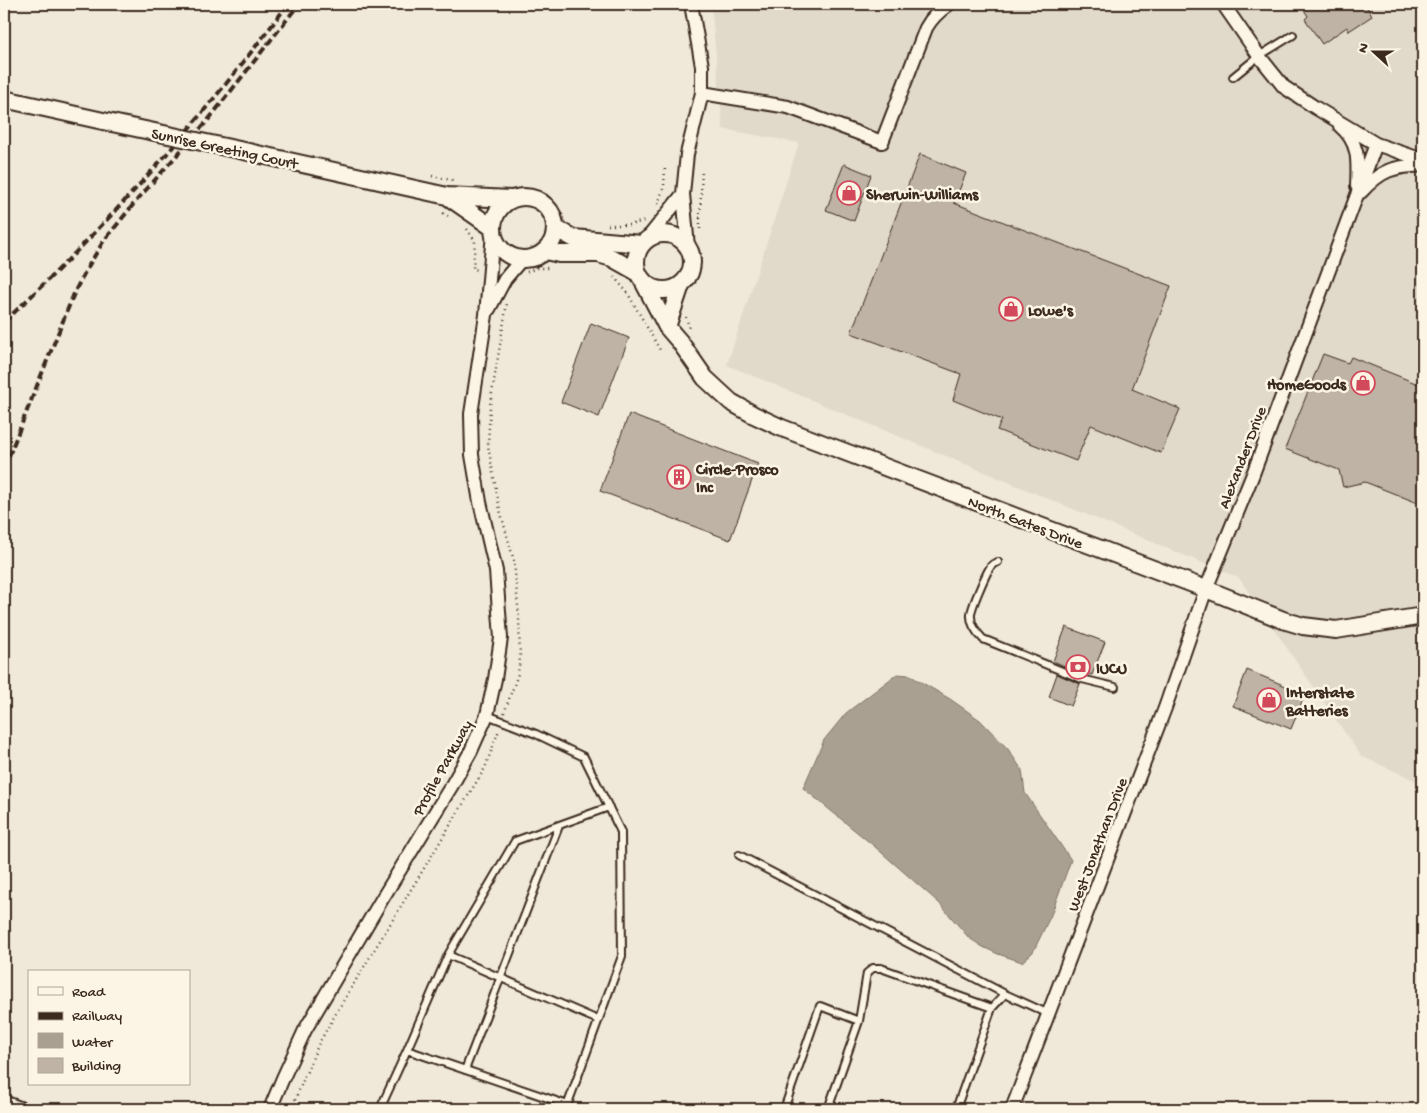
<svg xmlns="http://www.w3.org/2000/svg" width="1427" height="1113" viewBox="0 0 1427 1113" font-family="'Gochi Hand',sans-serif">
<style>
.built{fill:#e1d9c9}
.water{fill:#aaa091;stroke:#7e7163}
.building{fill:#beb3a4;stroke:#3b2a1e}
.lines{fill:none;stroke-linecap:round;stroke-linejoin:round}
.service-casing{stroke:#3b2a1e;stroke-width:10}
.minor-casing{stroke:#3b2a1e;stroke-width:16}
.tertiary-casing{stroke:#3b2a1e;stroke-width:20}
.path{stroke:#3b2a1e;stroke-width:2.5;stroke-dasharray:1 4;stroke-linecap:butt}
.service{stroke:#fcf5e5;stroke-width:6}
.minor{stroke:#fcf5e5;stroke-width:12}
.tertiary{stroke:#fcf5e5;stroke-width:16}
.rail{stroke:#3b2a1e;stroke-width:4;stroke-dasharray:8 4;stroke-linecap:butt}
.tertiary-bridge-casing{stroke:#3b2a1e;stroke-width:20;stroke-linecap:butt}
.tertiary-bridge{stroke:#fcf5e5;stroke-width:16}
.labels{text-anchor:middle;stroke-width:5;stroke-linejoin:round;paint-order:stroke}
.street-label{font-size:16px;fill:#3b2a1e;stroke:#fcf5e5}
.poi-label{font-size:16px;font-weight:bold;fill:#3b2a1e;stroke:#fcf5e5;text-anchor:start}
</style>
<rect width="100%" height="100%" fill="#f0e9d9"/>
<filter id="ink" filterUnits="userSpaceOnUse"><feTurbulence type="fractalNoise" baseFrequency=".02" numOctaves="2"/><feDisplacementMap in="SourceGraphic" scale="10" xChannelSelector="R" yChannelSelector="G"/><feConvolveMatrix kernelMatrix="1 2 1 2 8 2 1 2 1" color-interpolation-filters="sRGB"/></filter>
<g filter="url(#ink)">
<path class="built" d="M711,4h712v780l-62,-28 -122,-178 -512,-213 72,-222 -76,-14z"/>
<path class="water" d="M897,674l12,1 41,24 30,21 28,29 14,21 3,23 46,67 -20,55 -18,37 -11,10 -24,-8 -15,-7 -14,-9 -30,-35 -65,-57 -71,-58 21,-48 22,-27z"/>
<path class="building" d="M1300,4h65l7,12 -23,15 -2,-4 -25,17 -17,-25 3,-3z
M920,154l46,19 -12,30 217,83 -39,103 48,20 -19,44 -70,-28 -15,36 -79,-31 5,-10 -49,-20 8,-26 -110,-41z
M844,164l27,11 -17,46 -28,-11z
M591,323l38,15 -30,79 -38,-15z
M1323,354l25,9 3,-6 72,29v119l-58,-23 -22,5 -4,-17 -54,-21z
M629,414l129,50 -28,76 -130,-49z
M1066,627l39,15 -13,33 -8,-3 -1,2 -30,-13z
M1247,670l58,24 -14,35 -58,-23z
M1057,674l23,10 -9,22 -22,-9z"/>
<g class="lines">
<g class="service-casing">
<path id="service" d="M1233,77l26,-21 34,-21
M998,562c-4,2 -4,1 -7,4 -5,7 -19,40 -20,48 -1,10 5,18 12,25l99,40 33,8
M487,715l49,19 48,23 37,75 1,124 -56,153
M739,855l266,139
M448,955l150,65
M992,1008l13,-14 44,20
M407,1050l161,55
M465,1070l94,-244
M4,1099l27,10
M380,1109l27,-59 41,-95 67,-114 94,-34
M784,1109l36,-103 39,15 8,-48 6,-5h8l111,40 -36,101
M828,1109l31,-88"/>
</g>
<g class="minor-casing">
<path id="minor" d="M1223,4l36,52 25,31 32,21 60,36 47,16
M702,93l86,14 94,35 44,-114c6,-11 13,-17 23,-24
M1340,126c20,17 18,36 17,60
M1361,192c21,-23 32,-25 62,-27
M647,239l36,-45
M688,247l-5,-53 4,-40 15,-61v-27l-11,-62
M489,309l16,-30 16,-19
M270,1109l13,-31 22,-48 77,-131 70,-114 19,-34 16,-36 8,-36 6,-41 -5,-67 -16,-69 -8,-47 -1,-41 15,-99 7,-82
M1012,1109l153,-401 41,-119 47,-115 123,-330"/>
</g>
<g class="tertiary-casing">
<path id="tertiary" d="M4,99l108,24
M244,151l203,45 64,3
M447,196l46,32
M493 228a31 31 0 1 1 62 0a31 31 0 1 1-62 0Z
M555,228l18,10 69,6
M636 262a28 28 0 1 1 56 0a28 28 0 1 1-56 0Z
M545,251l14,3h39l14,4 25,14
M644,283l23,44 13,15 25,36 26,24 23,13 28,13 424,161 77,31 20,6 33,4 87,-14
M667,327l14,-42"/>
</g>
<path class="path" d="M432,176l24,5
M521,188c18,2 30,14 42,28
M658,204l6,-18 1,-17
M443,213l5,3
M699,218h1l2,-49
M700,218v11
M608,225h21l15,-4
M467,229l8,12 -2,28 6,1
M527,272l10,-4h14
M614,277l13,15 33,58
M695,283l5,-13 1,-20
M686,317l4,14
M504,713l14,-39 2,-16 -1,-41 -5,-56 -14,-51 -12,-64 2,-41 17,-102
M291,1109l28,-66 23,-40 143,-235 14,-38"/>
<use href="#service" class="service"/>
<use href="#minor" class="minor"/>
<use href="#tertiary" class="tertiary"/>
<path class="rail" d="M4,322c104,-97 199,-204 284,-318
M4,468l71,-177 11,-21 17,-28 34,-42 72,-81 90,-115"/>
<g class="tertiary-bridge-casing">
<path id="tertiary-bridge" d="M112,123l132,28"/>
</g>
<use href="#tertiary-bridge" class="tertiary-bridge"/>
</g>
</g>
<defs>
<g id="shop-ring" transform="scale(1.25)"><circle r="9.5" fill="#fcf5e5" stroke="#d1495b" stroke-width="1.5"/><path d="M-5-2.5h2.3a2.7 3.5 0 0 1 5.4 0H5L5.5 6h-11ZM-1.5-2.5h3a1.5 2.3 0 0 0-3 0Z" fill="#d1495b"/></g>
<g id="building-ring" transform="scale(1.25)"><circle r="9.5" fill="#fcf5e5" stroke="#d1495b" stroke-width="1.5"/><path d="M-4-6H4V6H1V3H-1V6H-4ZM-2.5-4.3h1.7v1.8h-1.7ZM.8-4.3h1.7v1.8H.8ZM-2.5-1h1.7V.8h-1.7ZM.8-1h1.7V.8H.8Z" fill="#d1495b"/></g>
<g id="bank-ring" transform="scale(1.25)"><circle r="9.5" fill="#fcf5e5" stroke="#d1495b" stroke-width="1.5"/><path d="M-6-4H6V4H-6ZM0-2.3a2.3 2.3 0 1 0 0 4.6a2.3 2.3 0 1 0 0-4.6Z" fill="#d1495b"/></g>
</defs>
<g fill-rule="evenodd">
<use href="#shop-ring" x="849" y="193"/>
<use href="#shop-ring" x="1011" y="309"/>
<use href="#shop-ring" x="1363" y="383"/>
<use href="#building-ring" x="679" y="477"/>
<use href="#bank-ring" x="1078" y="667"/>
<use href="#shop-ring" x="1269" y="700"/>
</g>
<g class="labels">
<g class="street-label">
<text transform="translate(225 147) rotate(12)" y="6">Sunrise Greeting Court</text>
<text transform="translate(1241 457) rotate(-69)" y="6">Alexander Drive</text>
<text transform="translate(1026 521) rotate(21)" y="6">North Gates Drive</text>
<text transform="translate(441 767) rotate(-61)" y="6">Profile Parkway</text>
<text transform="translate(1096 844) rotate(-69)" y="6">West Jonathan Drive</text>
</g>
<g class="poi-label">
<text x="866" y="199">Sherwin-Williams</text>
<text x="1028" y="315">Lowe's</text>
<text x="1346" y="389" text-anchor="end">HomeGoods</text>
<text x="696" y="474">Circle-Prosco<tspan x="696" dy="18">Inc</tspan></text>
<text x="1096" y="673">IUCU</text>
<text x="1286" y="697">Interstate<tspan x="1286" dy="18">Batteries</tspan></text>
</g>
</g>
<rect width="1427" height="1113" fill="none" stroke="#fcf5e5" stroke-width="20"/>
<rect x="10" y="10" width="1407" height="1093" fill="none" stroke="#3b2a1e" stroke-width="2" filter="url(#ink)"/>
<rect x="28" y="970" width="162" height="115" fill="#fcf5e5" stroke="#afa495"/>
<rect x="38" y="987" width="25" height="8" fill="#fcf5e5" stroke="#afa495"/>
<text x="72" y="996" font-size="15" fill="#3b2a1e">Road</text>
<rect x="38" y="1012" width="25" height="8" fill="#3b2a1e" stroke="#afa495"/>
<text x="72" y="1020" font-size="15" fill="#3b2a1e">Railway</text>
<rect x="38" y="1033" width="25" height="15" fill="#aaa091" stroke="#afa495"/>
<text x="72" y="1046" font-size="15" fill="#3b2a1e">Water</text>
<rect x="38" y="1058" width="25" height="15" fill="#beb3a4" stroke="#afa495"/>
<text x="72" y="1070" font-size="15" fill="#3b2a1e">Building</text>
<g transform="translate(1374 52) rotate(291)" stroke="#fcf5e5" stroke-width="4" paint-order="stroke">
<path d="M0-4L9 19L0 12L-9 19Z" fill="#3b2a1e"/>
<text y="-8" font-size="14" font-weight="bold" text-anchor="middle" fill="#3b2a1e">N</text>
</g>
</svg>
